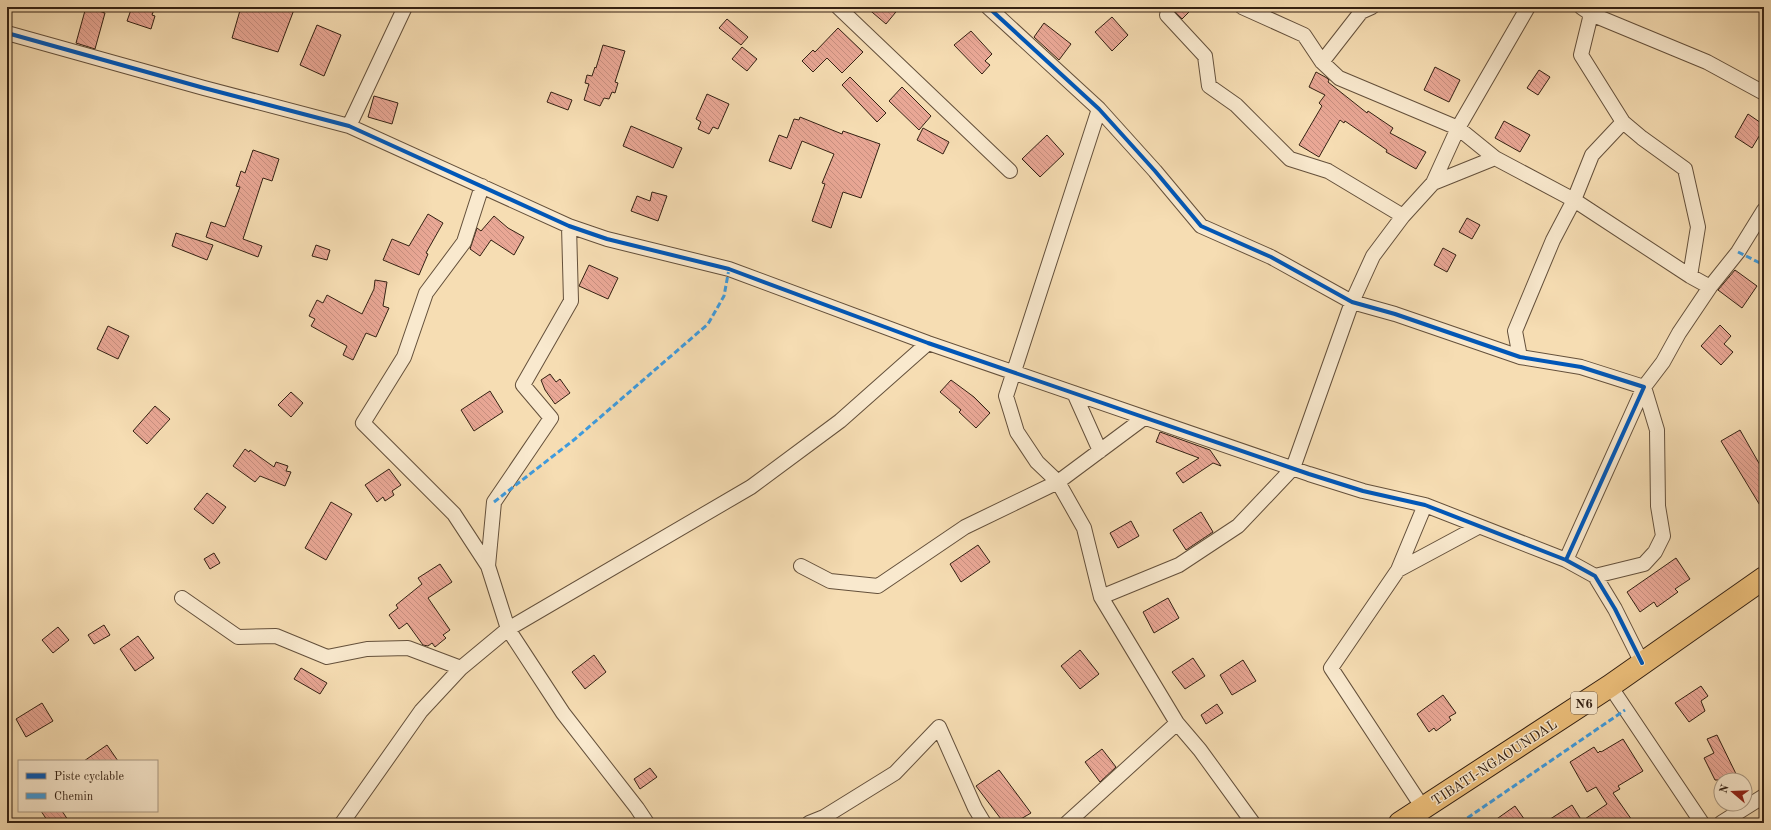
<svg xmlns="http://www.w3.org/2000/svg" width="1771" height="830" viewBox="0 0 1771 830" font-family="'Old Standard TT',serif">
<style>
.building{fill:url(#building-back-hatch);stroke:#342113}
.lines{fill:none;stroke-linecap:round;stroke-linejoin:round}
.street-casing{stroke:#64503b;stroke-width:16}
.highway-casing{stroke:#342113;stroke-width:24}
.street{stroke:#f9e9ce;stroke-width:14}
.highway{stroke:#ebbe7a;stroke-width:22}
.quiet{stroke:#3e9bde;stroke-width:3;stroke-dasharray:6 3;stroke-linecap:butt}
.cycleway-casing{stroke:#f9e9ce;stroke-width:6}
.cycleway{stroke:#0057b8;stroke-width:4}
.labels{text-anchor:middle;stroke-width:3;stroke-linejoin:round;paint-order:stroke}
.shield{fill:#f9e9ce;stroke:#6f5d4b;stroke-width:1}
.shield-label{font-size:13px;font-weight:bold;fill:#342113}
.street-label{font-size:14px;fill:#342113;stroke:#f9e9ce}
</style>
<defs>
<pattern id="building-back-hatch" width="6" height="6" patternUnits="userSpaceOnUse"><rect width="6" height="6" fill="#e9a795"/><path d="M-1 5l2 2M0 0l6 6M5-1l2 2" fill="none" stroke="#c88f80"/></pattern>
</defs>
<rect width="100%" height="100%" fill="#f6ddb3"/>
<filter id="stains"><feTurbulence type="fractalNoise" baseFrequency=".005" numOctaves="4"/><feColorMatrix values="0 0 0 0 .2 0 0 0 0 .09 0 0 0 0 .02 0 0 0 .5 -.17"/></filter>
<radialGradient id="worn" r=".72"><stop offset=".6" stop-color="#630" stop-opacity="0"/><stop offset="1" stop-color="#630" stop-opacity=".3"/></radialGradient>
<path class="building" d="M86,7l19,6 -10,36 -19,-6z
M132,7h23l-3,8 3,1 -4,13 -24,-8z
M241,7h54l-17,45 -46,-14z
M866,7h34l-14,17z
M1170,7h24l-12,12z
M1112,17l16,18 -16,16 -17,-19z
M727,19l21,18 -7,8 -22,-17z
M1044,23l27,21 -12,16 -25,-23z
M317,25l24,10 -17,41 -24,-11z
M838,28l25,24 -21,21 -15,-15 -14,14 -11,-11 11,-11 2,2z
M971,31l21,23 -7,7 5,4 -8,9 -28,-29z
M603,45l22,6 -10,31 3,1 -3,10 -3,-1 -3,7 -5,-1 -4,8 -16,-6 5,-16 -4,-1 2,-8 5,1 3,-9 1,1z
M742,47l15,12 -10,12 -15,-12z
M1435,67l25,13 -11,22 -25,-12z
M1539,70l11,7 -12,18 -11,-7z
M1316,72l11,6 2,2 -1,2 39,31 1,-2 25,17 -3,5 36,19 -10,17 -30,-17 1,-2 -42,-29 -1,2 -4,-3 -21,37 -20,-12 23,-39 -3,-3 6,-8 -16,-8z
M850,77l36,36 -9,9 -35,-37z
M902,87l29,29 -12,14 -30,-29z
M551,92l21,8 -4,10 -21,-8z
M707,94l22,10 -11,25 -5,-2 -4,7 -11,-5 3,-7 -5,-3z
M374,96l24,7 -6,21 -24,-7z
M1748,114l16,11v3l-12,20 -17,-11z
M800,117l42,17 1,-3 37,13 -19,54 -18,-6 -12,36 -19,-7 13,-37 -3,-1 12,-29 -32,-13 -11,28 -22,-8 10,-26 8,3 7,-19 5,1z
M1504,121l26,14 -10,17 -25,-14z
M631,126l51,22 -9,20 -50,-22z
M923,128l26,14 -6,12 -26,-14z
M1047,135l17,19 -24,23 -18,-18z
M253,150l26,9 -7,22 -9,-3 -20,61 19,7 -4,11 -52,-20 5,-15 14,5 15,-40 -4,-1 5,-15 4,2z
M652,192l15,4 -9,25 -27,-10 6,-15 13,5z
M428,214l15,9 -17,30 2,1 -9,21 -36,-15 9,-21 17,7z
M494,216l14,12 16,9 -10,18 -23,-15 -11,16 -10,-7 7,-21 4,3z
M1467,218l13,7 -8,14 -13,-7z
M176,233l37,12 -6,15 -35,-14z
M316,245l14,5 -3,10 -15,-4z
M1443,248l13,7 -9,17 -13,-7z
M589,265l29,13 -10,21 -29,-13z
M1735,270l22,16 -15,22 -24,-18z
M375,280l12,2 -4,24 6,2 -13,29 -10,-4 -13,27 -10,-5 4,-9 -36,-20 4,-7 -6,-3 8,-16 6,3 4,-8 35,19 12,-25z
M1720,325l11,11 -7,8 9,8 -12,13 -20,-19z
M108,326l21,10 -11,23 -21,-10z
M550,374l6,8 4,-3 10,14 -15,11 -10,-14 -4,-10z
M951,380l23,17 16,16 -14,15 -17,-16 2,-2 -21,-18z
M490,391l13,21 -29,19 -13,-21z
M291,392l12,11 -12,14 -13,-12z
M155,406l15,13 -23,25 -14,-13z
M1740,430l24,42v40l-43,-71z
M1160,432l50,18 11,16 -8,-3 -30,20 -7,-10 23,-15 -43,-16z
M245,449l4,3 1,-2 24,17 2,-5 12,4 -2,5 5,1 -6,14 -25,-10 -5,6 -22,-16z
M389,469l12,16 -9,6 2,4 -9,6 -2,-4 -6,5 -12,-17z
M207,493l19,14 -13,17 -19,-15z
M331,502l21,12 -26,46 -21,-12z
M1201,512l12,20 -27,18 -13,-20z
M1131,521l8,15 -21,12 -8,-15z
M978,545l12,17 -29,20 -11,-18z
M214,553l6,10 -10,6 -6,-10z
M1676,558l14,21 -15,10 3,3 -21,15 -3,-5 -14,10 -13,-20z
M440,564l12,18 -24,16 22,32 -7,5 3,3 -11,9 -3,-4 -4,3 -5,-1 -16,-22 -8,6 -10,-14 9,-7 -2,-3 26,-21 -4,-6z
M1168,598l11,20 -25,15 -11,-21z
M104,625l6,10 -16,9 -6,-9z
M58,627l11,13 -16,13 -11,-13z
M138,636l16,22 -19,13 -15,-22z
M1080,650l19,24 -19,15 -19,-23z
M594,655l12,17 -21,17 -13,-17z
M1193,658l12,18 -20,13 -13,-17z
M1243,660l13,21 -24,14 -12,-20z
M301,668l26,15 -7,11 -26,-15z
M1701,686l7,10 -7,5 4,10 -16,11 -14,-19z
M1443,695l13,18 -7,4 2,3 -15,11 -2,-3 -5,4 -12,-18z
M42,703l11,18 -27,16 -10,-18z
M1217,704l6,9 -17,11 -5,-9z
M1717,735l22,45h-24l-11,-22 10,-5 -7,-14z
M1623,739l20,32 -25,15 2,3 -7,4 21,30h-90l28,-18 10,16 25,-17 -11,-17 -9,5 -17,-30 24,-15 4,6 2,-2 1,1z
M107,745l11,16h-34z
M1102,749l14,18 -16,15 -15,-20z
M650,768l7,9 -17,12 -6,-10z
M999,770l32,43 -17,10h-10l-28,-37z
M1515,806l12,17h-36z
M41,811h21l8,12h-21z"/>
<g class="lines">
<g class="street-casing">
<path id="street" d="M838,7l172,164
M988,7l111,102 56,62 46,55 70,31 81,45 43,12 125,43 61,10 63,20 -78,173
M1242,7l62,28 18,27 17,16 119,50 37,30 79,42 116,76 20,11
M1581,7l10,7 116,48 57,31
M1591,14l-10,41 42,67 19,16 43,31 13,58 -8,49
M1167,15l38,41 4,30 27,19 54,54 38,12 75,45
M7,33l197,55 145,38 220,100 38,13 122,30 199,74 381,131 54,17 62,14 141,55 29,16 20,33 27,54
M1322,62l39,-50 11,-5
M1099,109l-93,287 11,36 20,30 21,20 26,46 17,69 76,126 23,27 53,73
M349,126l56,-119
M1433,183l62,-25
M482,186l-18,56 -38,51 -22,64 -41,66 91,91 34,52
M1520,357l-5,-26 38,-91 21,-40 18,-45 31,-33
M1074,393l26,58
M801,566l29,15 48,5 87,-59 93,-45 86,-64
M1398,570l80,-43
M1595,576l49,-12 11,-12 8,-16 -5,-30 -1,-76 -13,-43 19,-25 16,-29 31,-46 28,-35 26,-42
M1101,597l78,-32 59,-39 55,-58 59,-166 21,-46 30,-40 30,-33 25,-55 70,-121
M182,598l56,39 38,-1 51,21 40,-8 41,-1 53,20
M1610,686l92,137
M1423,808l-92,-140 67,-98 27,-65
M342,823l79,-112 40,-43 47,-39 -20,-63 6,-64 57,-84 -28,-33 48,-84 -2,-75
M647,823l-10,-15 -74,-95 -55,-84 243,-142 89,-66 88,-78
M809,823l15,-6 71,-44 44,-46 36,81 9,15
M1067,823l110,-100
M1721,823l43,-27"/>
</g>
<g class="highway-casing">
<path id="highway" d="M1400,823l210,-137 154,-108"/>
</g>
<use href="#street" class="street"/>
<use href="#highway" class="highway"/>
<path class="quiet" d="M1738,252l26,13
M494,502l81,-63 133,-115 16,-28 5,-27
M1460,823l165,-113"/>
<g class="cycleway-casing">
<path id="cycleway" d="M988,7l111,102 56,62 46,55 70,31 81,45 43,12 125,43 61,10 63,20 -78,173
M7,33l197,55 145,38 220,100 38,13 122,30 199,74 381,131 54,17 62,14 141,55 29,16 20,33 27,54"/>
</g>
<use href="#cycleway" class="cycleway"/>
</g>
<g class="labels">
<rect class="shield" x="1571" y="692" width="26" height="22" rx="3"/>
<g class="shield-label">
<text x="1584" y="708">N6</text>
</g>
<g class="street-label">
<text transform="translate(1494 762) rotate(-33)" y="5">TIBATI-NGAOUNDAL</text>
</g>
</g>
<rect width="1771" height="830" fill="none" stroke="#f6ddb3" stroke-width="24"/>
<rect x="8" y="8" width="1755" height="814" fill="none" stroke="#342113" stroke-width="2"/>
<rect x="12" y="12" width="1747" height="806" fill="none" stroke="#342113"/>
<rect x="18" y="760" width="140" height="52" fill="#f9e9ce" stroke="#aa9983"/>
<rect x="26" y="773" width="20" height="6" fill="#0057b8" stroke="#aa9983"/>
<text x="54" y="780" font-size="12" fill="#342113">Piste cyclable</text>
<rect x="26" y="793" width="20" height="6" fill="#3e9bde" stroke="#aa9983"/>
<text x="54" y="800" font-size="12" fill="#342113">Chemin</text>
<g transform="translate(1733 792) rotate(289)"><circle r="19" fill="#f9e9ce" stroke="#aa9983"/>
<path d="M0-3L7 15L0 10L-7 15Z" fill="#8f2418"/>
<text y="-6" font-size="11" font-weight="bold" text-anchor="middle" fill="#342113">N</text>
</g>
<rect width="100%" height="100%" filter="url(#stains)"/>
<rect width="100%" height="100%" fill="url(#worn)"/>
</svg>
